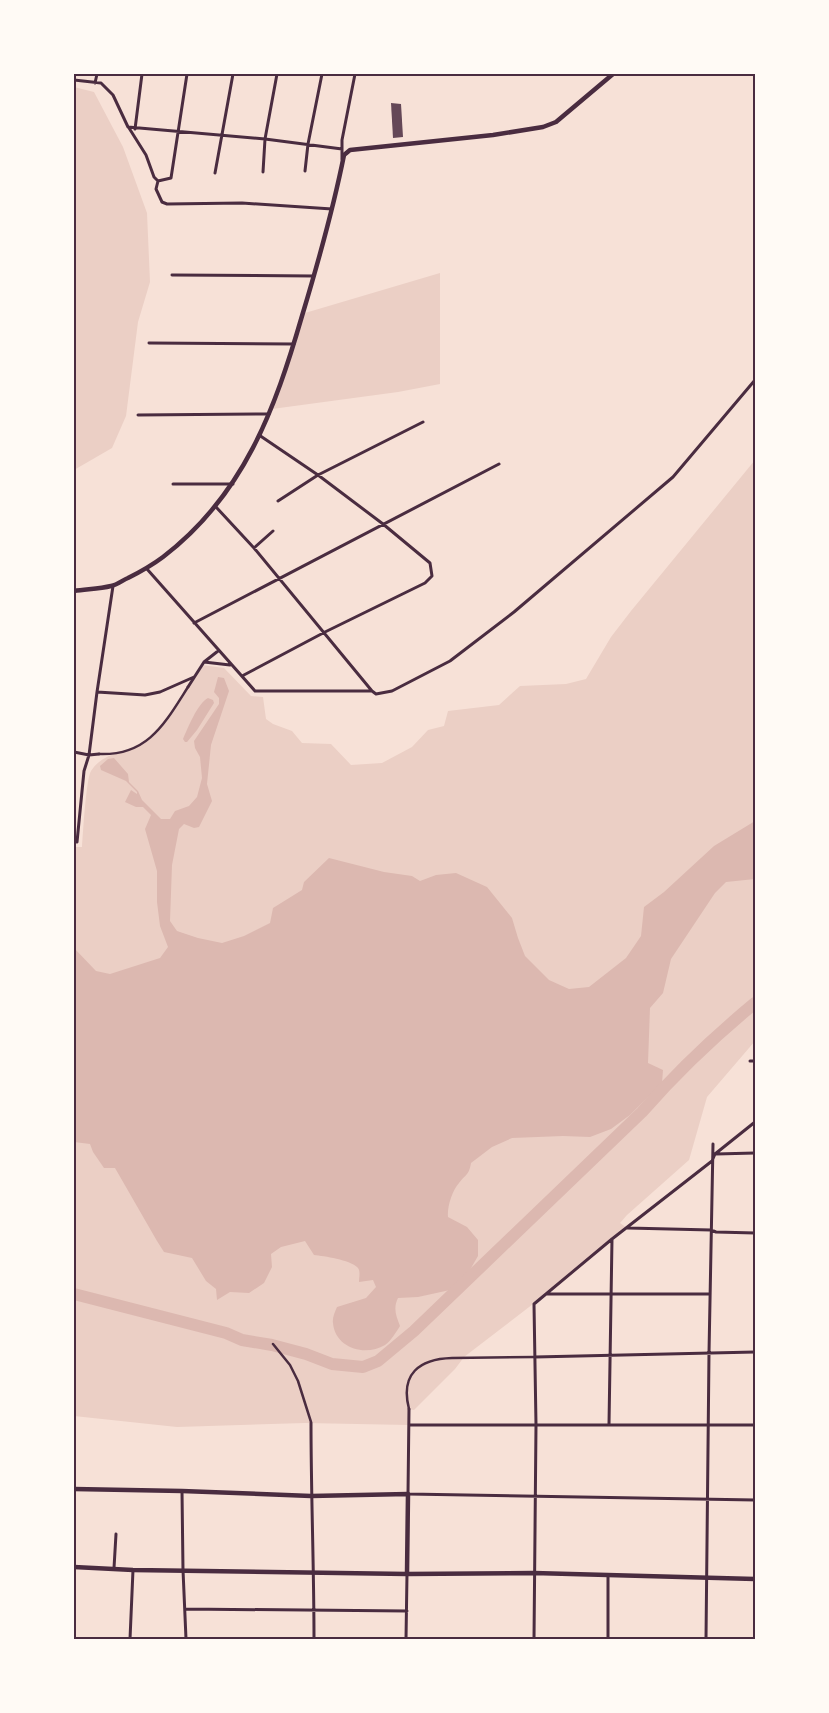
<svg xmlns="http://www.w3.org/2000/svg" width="829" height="1713" viewBox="0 0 829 1713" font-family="'Asap Condensed',sans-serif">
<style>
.green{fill:#ebcfc5}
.water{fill:#dcb8b0}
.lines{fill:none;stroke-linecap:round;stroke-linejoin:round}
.river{stroke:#dcb8b0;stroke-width:12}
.building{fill:#644757}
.pedestrian{stroke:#4a2c40;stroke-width:2.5}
.minor{stroke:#4a2c40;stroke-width:3}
.secondary{stroke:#4a2c40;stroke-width:4.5}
.neatline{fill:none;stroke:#4a2c40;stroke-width:2}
</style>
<rect width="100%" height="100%" fill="#f7e1d7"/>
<path class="green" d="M74,87l20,5 29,55 24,66 3,69 -12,40 -12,94 -14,32 -38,22z
M440,273v111l-42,8 -126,17 33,-96z
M755,460v581l-48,56 -18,63 -62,55 -7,8 7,5 -81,66 -82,63 -9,12 -41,41 -5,-1v16l-104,-2 -128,4 -103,-11v-569h8c1,-13 4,-68 9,-76 13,-21 41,-18 59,-32 19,-14 39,-53 52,-74l22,3 27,28 12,1 3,22 7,5 19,7 10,12 29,1 20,21 31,-2 30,-16 16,-17 16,-4 4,-15 51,-6 21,-19 46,-2 20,-5 25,-42 20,-26z"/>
<path class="water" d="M218,677l6,1 5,13 -18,54 -4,39 5,17 -13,26 -5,1 -10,-4 -5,5 -7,36 -2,56 7,10 21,7 24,5 22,-7 26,-13 3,-15 29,-18 2,-8 25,-24 55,14 28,4 8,5 16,-6 20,-2 31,14 25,31 6,20 7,18 24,24 20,9 20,-2 37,-29 15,-22 3,-29 20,-15 50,-46 41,-25v58l-29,3 -11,11 -44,66 -8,34 -13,15 -2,55 15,7 -1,13 -32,32 -19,14 -21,8 -27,-1 -51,2 -20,9 -21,16c-2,12 -5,11 -12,20 -7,8 -12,24 -11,34l19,10 11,13v16l-11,19 -17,15 -32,7 -20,1c-5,10 -2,18 2,28 -4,6 -9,15 -15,19 -20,12 -50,3 -52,-22 -1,-5 2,-11 4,-16l29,-9 10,-11 -3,-7 -14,2c0,-5 2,-12 -2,-15 -7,-7 -33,-11 -43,-12l-9,-14 -24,6 -10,7 1,13 -8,16 -15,10 -19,-1 -13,8 -1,-11 -10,-8 -14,-23 -28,-6 -7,-11 -42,-73h-11l-11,-16 -3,-8 -16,-2v-194l22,23 14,3 50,-16 8,-11 -8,-21 -3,-24v-31l-12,-42 6,-14 -8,-8h-7l-11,-5 6,-12 6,4v-2l-11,-11 -25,-11 -1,-4 8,-7 6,-1 14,16 1,8 9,9 4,9 19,19h9l5,-8 14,-5 8,-9 5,-19 -2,-21 -5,-9 -1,-7 25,-37v-6l-5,-6z
M208,698l5,2 1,3 -17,27 -10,12h-2l-2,-3c5,-11 14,-35 25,-41z"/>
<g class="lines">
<path class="river" d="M74,1294l152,39 16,7 30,5 34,9 26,10 31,3 15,-6 36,-30 228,-219c34,-39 73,-76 113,-109"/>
</g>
<path class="building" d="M391,103l10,1 2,33 -10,1z"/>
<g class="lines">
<path class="pedestrian" d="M99,754c49,2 66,-31 89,-67
M273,1344l17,21 8,16 13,41
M409,1409c-9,-35 10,-50 43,-51l83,-1"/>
<path class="minor" d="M187,74l-16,104 -13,3 -2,8 6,13 5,2 75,-1 90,6
M74,80l27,3 12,12 15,32 137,12 77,10
M95,83l2,-9
M129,128l17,27 8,22 4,4
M135,129l7,-55
M342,159v-19l13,-66
M305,171l3,-27 14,-70
M263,172l2,-33 12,-65
M215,173l18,-99
M172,275l142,1
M149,343l145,1
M138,415l131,-1
M173,484h60
M278,501l40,-26 105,-53
M216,507l38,41 118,143
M254,548l19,-17
M147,569l108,122h117l4,3 16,-3 58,-30 64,-49 159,-135 82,-97
M194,623l305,-159
M204,662l26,3
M242,676l83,-44 100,-49 7,-7 -2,-13 -47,-39 -65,-49 -59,-40
M188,687l16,-25 14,-11
M97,692l48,3 15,-3 34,-15
M74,752l15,3 10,-1
M74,841l3,1 7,-71 5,-16 8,-63 16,-106
M750,1061h5
M716,1154l39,-1
M628,1228l83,2 5,2 39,1
M547,1294h163
M535,1357l220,-5
M409,1409l-1,85 347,6
M311,1423c0,72 3,144 3,216
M609,1424l3,-185
M409,1425h346
M182,1491l1,79 3,69
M114,1568l2,-34
M185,1609l222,2
M130,1639l3,-69
M406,1639l1,-65
M534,1639l2,-214 -2,-121 78,-65 100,-78 3,-7 40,-32
M608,1639v-64
M706,1639l3,-286 4,-209"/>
<path class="secondary" d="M74,591c12,-2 25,-2 37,-5 6,-1 12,-6 17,-8 14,-7 23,-12 35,-21 81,-62 112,-148 139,-241 16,-53 31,-106 42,-161l6,-5 143,-15 50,-8 13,-5 57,-48
M74,1489l108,2 129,5 97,-2 -1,80
M74,1567l59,3 274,4 127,-1 221,6"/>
</g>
<rect width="829" height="1713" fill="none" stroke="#fffaf5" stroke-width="150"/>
<rect x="75" y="75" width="679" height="1563" class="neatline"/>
</svg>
